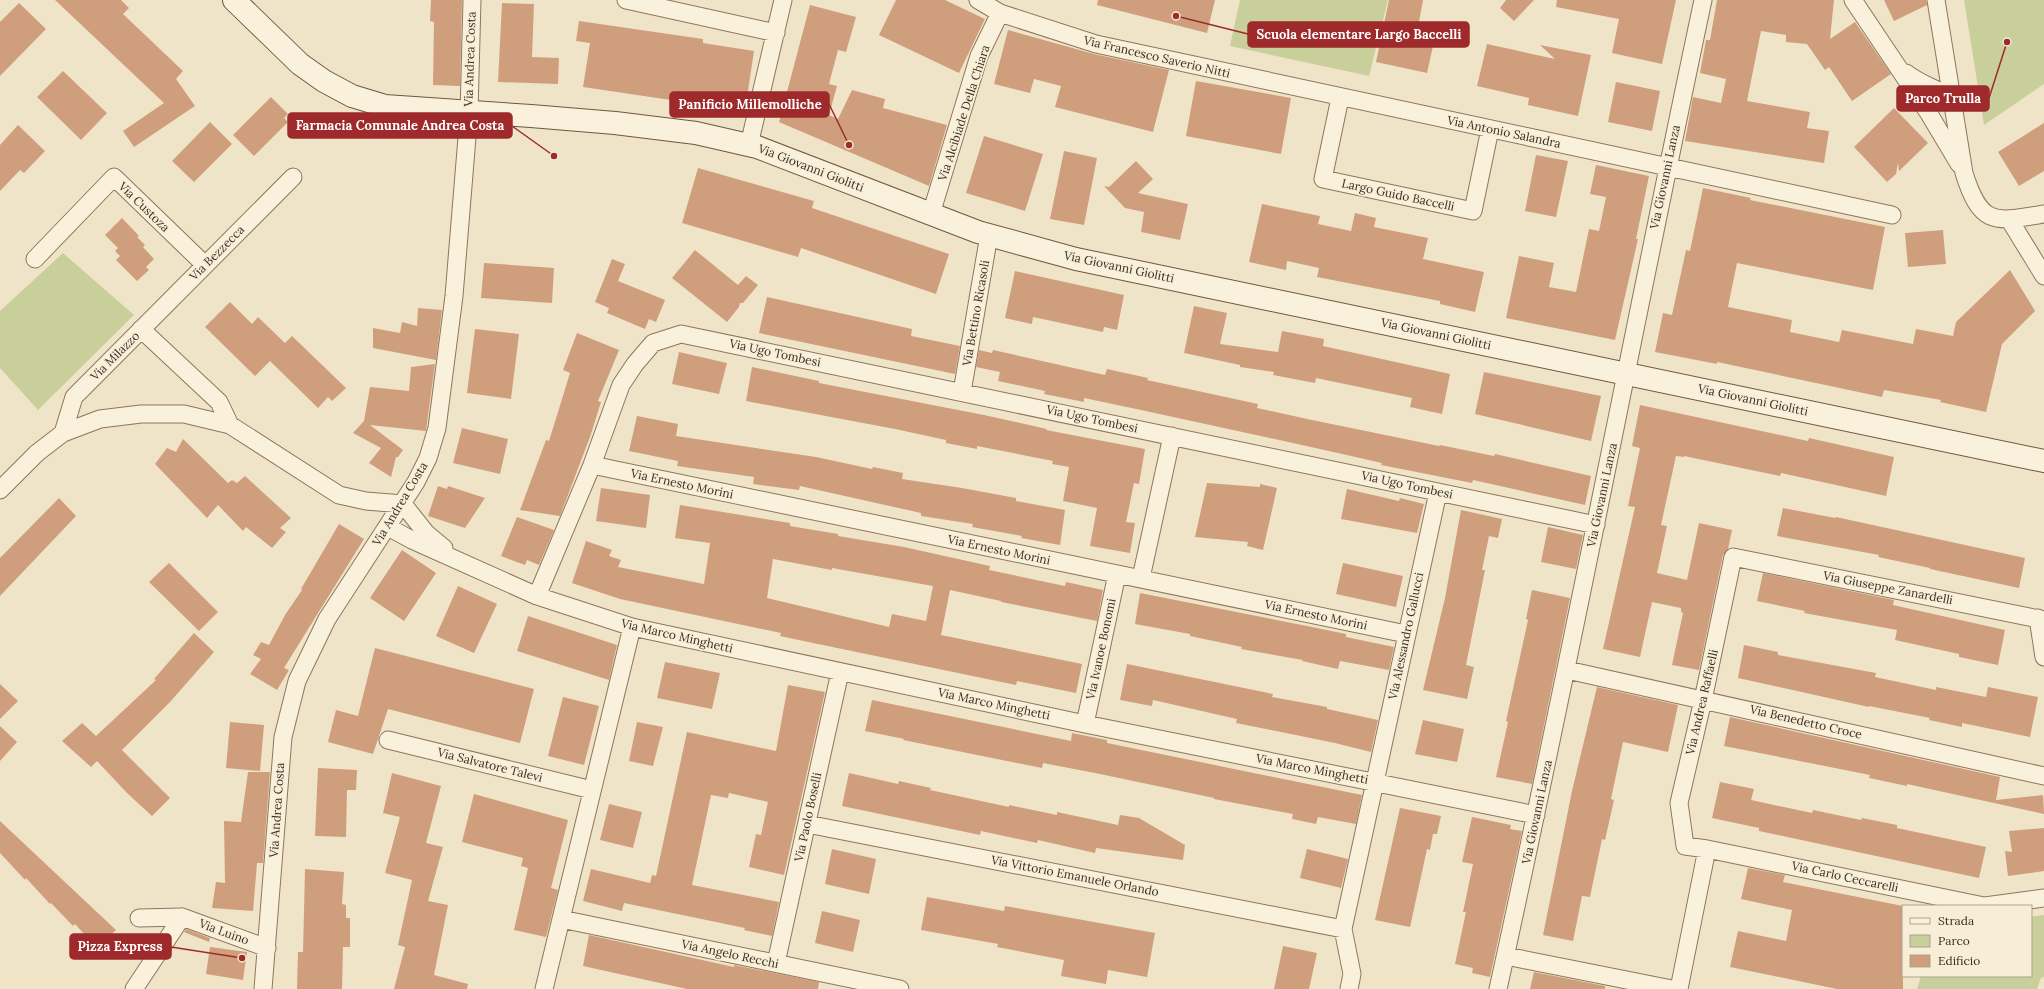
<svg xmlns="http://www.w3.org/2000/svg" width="2044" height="989" viewBox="0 0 2044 989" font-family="Lora,serif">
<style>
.green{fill:#c9cf9b}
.building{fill:#cf9f7d;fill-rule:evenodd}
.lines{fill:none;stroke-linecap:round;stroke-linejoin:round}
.street-casing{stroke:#8d765c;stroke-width:19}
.secondary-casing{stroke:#6f573f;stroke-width:24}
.street{stroke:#faf1dc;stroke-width:17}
.secondary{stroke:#faf1dc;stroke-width:22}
.labels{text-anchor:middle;stroke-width:3.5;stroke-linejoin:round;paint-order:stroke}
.street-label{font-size:12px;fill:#3d2e20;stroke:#f7eed8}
.leader{fill:none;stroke:#9e2a2b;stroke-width:1.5}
.callout-dot{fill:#9e2a2b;stroke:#f7eed8;stroke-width:1.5}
.callout{fill:#9e2a2b;stroke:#9e2a2b;stroke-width:1.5}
.callout-label{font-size:13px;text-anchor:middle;font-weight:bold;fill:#fff}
</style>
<rect width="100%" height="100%" fill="#f0e4c8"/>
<path class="green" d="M1240,0h148l-19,76 -139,-30z
M1964,0h80v84l-60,41z
M63,253l71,62 -96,95 -38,-42v-57z
M2044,915v62l-3,1 -4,11h-120l4,-13h110v-59z"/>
<path class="building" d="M55,0h66l8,8 -6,6 60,57 -7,8 19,27 -61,41 -11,-16 41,-28z
M431,0h31l-2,86 -27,-1 1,-63 -4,-1z
M896,0h49l40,19 -26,54 -80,-38z
M1098,0h117l-8,33 -110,-28z
M1389,0h34l-6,33 18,4 -8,36 -51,-11z
M1506,0h28l-20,21 -14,-13z
M1557,0h119l-14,64 -50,-11 7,-34 -63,-12z
M1717,0h117l-4,39 25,-17 36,52 -39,27 -23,-34 -4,3 -18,-26 -21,-2v-7l-25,-4 -14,70 63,11 -3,16 22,3 -5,32 -139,-22 8,-44 28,6 5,-24 -26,-6 6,-33h4z
M1884,0h42l1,5 -33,16z
M19,3l27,26 -46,47v-54z
M502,3l32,1 -2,53 27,1 -1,26 -60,-2z
M810,5l46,12 -10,35 -8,-2 -9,34 8,2 -8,29 9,4 14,-29 33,9 -2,9 64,17 -18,61 -150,-64z
M579,21l124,18v4l51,8 -9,60 -162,-24 7,-44 -14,-2z
M1008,30l86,24 75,16 -16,62 -98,-25 6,-21 -27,-7 -4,14 -36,-9z
M1487,44l68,15 -15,-14 51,10 -13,61 -50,-11 1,-7 -52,-12z
M63,71l44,42 -26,27 -44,-43z
M1196,81l95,17 -10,56 -95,-18z
M1616,82l44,9 -8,40 -44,-9z
M271,97l17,17 -4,4 4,4 -34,34 -21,-21z
M1894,108l34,35 -29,28 -1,-8 -2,11 -9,8 -33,-35z
M210,122l22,22 -38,38 -22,-21z
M2044,123v48l-25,15 -21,-34z
M18,125l27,26 -21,22 -4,-3 -20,21v-46z
M984,136l59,18 -18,57 -59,-18z
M1064,151l33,7 -13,67 -34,-6z
M1536,155l32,6 -12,56 -31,-6z
M1136,161l17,18 -15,14 50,11 -8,36 -39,-8 3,-20 -19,-4 -21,-22 5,1z
M1596,165l53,11 -13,63h2l-23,101 -109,-22 13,-62 35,7 -5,24 27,5 13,-63 10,2 7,-34 -16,-3z
M698,168l116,33 -2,7 137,46 -13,40 -135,-46 -3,9 -116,-34z
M1703,188l48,10 -1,2 135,27 -12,63 -136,-27 -9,44 64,13 -2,12 49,10 3,-12 71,14 3,-15 37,7 3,-14 54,-52 25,41 -33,33 -16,68 -46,-10 1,-2 -57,-10 -2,7 -165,-35v2l-62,-12 8,-39 9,2 14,-65 4,1z
M1262,204l58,12 -2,8 33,7 4,-18 21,5 -2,9 54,11 -5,21 61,13 -9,40 -35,-8v-3l-123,-24 2,-9 -32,-7 -1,9 -37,-8z
M122,218l17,18 -2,1 8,8 -2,2 11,12 -8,8 3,3 -12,11 -21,-21 4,-4 -5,-5 3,-3 -13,-13z
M1943,230l3,34 -38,3 -3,-34z
M695,250l43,35 8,-9 12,9 -15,18h-3l-1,4 -12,15 -55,-44z
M612,259l13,5 -7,17 47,19 -9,22 -7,-3 -4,10 -38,-16 2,-5 -14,-6z
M484,263l70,5 -2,35 -71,-5z
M1015,271l109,24 -7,35 -13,-3 -1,5 -70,-15 -1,7 -27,-6z
M767,297l145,32 -1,7 49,10 -5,28 -196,-41z
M230,302l22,22 6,-7 27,26 7,-7 54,52 -14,13 -4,-4 -10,11 -48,-47 -15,15 -50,-49z
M1194,306l33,7 -7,31 58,8 4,-21 42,8 -1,7 127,28 -8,40 -32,-7 2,-9 -96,-20 -1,5 -42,-8 1,-3 -34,-5v-2l-56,-12z
M418,308l24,2 -6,50 -63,-12v-20l27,5 2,-11 15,4z
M475,329l44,5 -8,65 -44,-6z
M577,333l42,17 -21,51 3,1 -11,35 -30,79 -40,-6 26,-70 3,1 21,-68 -7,-3z
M979,350l13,3 1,-3 112,25 2,-6 41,9 -1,2 111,24 -1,4 55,12 127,26 1,-1 54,11 1,-2 96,22 -6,29 -112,-25 -1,3 -91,-18 1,-2 -62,-14 -179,-39 -57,-12v4l-40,-8 1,-3 -47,-10 2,-9 -24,-5z
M679,352l48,11 -8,31 -47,-10z
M435,364l-9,67 -56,-6 33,25 -5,7h-2l-5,20 -22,-14 12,-15 -28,-15 11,-12 6,-34 39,4 2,-24z
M752,367l67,14v2l165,32 63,14 -1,1 99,19 -6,35 -5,-1 -8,39 9,1 -5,30 -40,-7 7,-38 -34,-7 6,-34 -17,-3 1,-3 -76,-15v3l-31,-6v-3l-51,-11 -149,-28z
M1484,372l117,24 -10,45 -116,-27z
M1640,405l168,36 1,-3 85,19 -8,39 -105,-23 -1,3 -96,-20v1l-8,-1 -15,69 6,1 -10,47 30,7 12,-57 33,7 -4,19 -5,6 -24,115 -27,-5 11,-52 -2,-1v-4l-29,-6 -12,55 -37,-8 32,-142 -7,-1 12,-58 -8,-2z
M637,416l41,8 -2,12 140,21 56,12 1,-2 30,6 -1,6 60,9 54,10v3l49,9 -5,35 -39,-7 1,-2 -50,-9 1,-3 -52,-8v-3l-121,-27 -1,4 -46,-6 1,-7 -77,-11 1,-5 -49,-10z
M462,428l46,11 -8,35 -47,-11z
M183,439l45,44 4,-3 5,3 8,-7 46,42 -11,10 6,4 -14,16 -26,-21 -3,4 -25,-26 -11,13 -52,-54 12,-16 9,4z
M1207,483l53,4v-3l17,4 -14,62 -16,-4 1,-4 -53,-5z
M438,486l9,3 1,-3 37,12 -20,30 -37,-12z
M601,488l49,7 -4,33 -50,-7z
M1347,489l52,12 1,-3 24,6 -7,29 -76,-14z
M59,498l17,18 -76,80v-38z
M680,505l110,18v3l48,8v2l66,11 86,19 -1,4 76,16 1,-4 37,8 -6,31 -96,-19v-1l-51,-11 -9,45 141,29 -6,29 -59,-12 -1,4 -203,-42 -33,-7 1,-3 -161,-34 -48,-16 14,-42 26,9 -3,6 12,4 -3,7 86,17 6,-41 -35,-5zM773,559l59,11v-2l101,18 -7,35 -34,-7 -3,13 -122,-29z
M1783,508l52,10 1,-1 189,41 -6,30 -89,-19v-1l-52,-11 1,-2 -102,-19z
M1461,510l41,9 -4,19 -9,-2 -7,34h3l-19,95 8,2 -7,32 -44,-9 22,-92z
M517,517l37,13 -15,35 -12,-5 -2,5 -24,-9z
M339,524l25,15 -80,129 5,2 -12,20 -27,-16 11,-15 -8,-4 8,-13 8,3 16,-30 17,-25 -1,-1z
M1548,527l35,8 -7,34 -35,-7z
M402,550l34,23 -32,48 -34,-23z
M169,563l49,49 -19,19 -50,-49z
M1343,563l60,13 -7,31 -60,-13z
M1763,573l131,27 -1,5 112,25 -7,35 -39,-8v-3l-64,-14 2,-10 -93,-17 1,-2 -48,-10z
M458,586l39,18 -23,49 -38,-17z
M1532,590l38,8 -38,186 -36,-7 12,-55 -2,-1 22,-101 -2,-1z
M1140,593l167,33 39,8v3l48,10 -5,23 -49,-9 -2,8 -36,-8 1,-1 -62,-11 1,-2 -52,-11v-2l-55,-10z
M528,616l89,29 -8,35 -92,-29z
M194,633l20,19 -44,50 -48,48 48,48 -18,18 -25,-23 -30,-32 -6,6 -29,-26 20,-18 14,13 60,-56 -2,-1z
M1744,645l34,7v3l98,18 -1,4 61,13v-3l50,10 2,-10 50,10 -8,40 -68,-14v4l-33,-7 1,-2 -61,-12v1l-131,-29z
M375,648l159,41 -14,54 -132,-34 -15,45 -45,-12 8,-32 22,6z
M665,662l55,11 -8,36 -55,-11z
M1127,664l146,30 -1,3 55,10v2l51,11 -7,32 -36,-9 -99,-20 1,-4 -84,-19 -1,6 -32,-6z
M0,684l18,17 -18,18z
M788,685l37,7 -41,183 -35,-8 7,-33 5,1 7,-33 -39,-9 -1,5 -17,-3 -19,90 87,17 -7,34 -28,-6 1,-2 -121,-25 -2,8 -39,-10 8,-32 59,14 2,-8 4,1 31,-144 89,19z
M1597,687l81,18 -10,47 -45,-10 -12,57 3,1 -9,40 -3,-1 -12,58 -8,-1 -9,45 -30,-6 29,-144z
M563,697l36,9 -15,59 -36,-9z
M872,700l199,41 1,-8 35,7v3l255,52 -6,29 -38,-7 -2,7 -24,-5 1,-5 -79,-15v-1l-114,-24 -57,-11 -1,5 -139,-28 1,-1 -39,-8z
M1730,717l270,60 -4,23 47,-5 1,19 -137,-30v2l-38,-8 1,-3 -146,-29z
M1423,720l41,9 -7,33 -42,-8z
M230,722l34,3 -4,46 -34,-3z
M637,722l26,5 -10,39 -24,-5z
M0,726l17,16 -17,19z
M318,768l39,2 -1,20h-9l-1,47 -31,-1z
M248,772h22l-7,91h-6l-4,48 -41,-3 4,-26 9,1 -1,-62 17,1z
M392,773l49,13 -15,57 17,4 -15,54 20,4 -14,70 34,9 -1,5h-73l11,-42 -7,-2 14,-65 -27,-7 15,-56 -17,-4z
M849,773l49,11 1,-3 32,7 -1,2 79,17v-2l48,10v-3l61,13 2,-10 19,3 46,27 -2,15 -87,-12 -1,5 -57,-13 -1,3 -56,-12 -1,4 -138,-29z
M1720,782l34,7 -3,11 61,13 1,-3 48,10 1,-2 35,7v3l89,19 -7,31 -220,-47v-3l-47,-10z
M474,794l94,26 -17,68 7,2 -12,47 -32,-7 14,-62 -7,-2 2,-8 -61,-16z
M609,804l33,8 -9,36 -33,-8z
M1400,808l41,8 -4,18h-4l-3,16 -3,-1 -17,78 -35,-7z
M1472,817l39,8 -1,4 12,2 -32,146 -18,-4 1,-5 -18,-4 11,-52h-3l10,-48 -11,-2z
M0,821l116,109 -19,18 -22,-24 -2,2 -22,-23 -1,1 -24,-26 -1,2 -25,-27z
M2044,828v43l-36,5 -3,-25 7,1 -3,-21z
M832,849l44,10 -7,35 -44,-10z
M1307,849l41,10 -7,29 -41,-10z
M1748,868l37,7 -2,7 120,24v83h-66l-107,-22 8,-36 48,10 6,-31 -51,-11z
M305,869l39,3 -2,32 4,1v13h4v29h-7l-1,42h-45l1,-37h5z
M927,897l77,14 1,-5 150,27 -8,44 -39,-7 -2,14 -45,-8 3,-16 -67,-13 1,-3 -77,-14z
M822,911l38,9 -7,32 -38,-9z
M186,929l24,9 -1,4 -25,-10z
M589,935l145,32v-2l85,17 -1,7h-131l-104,-23z
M1283,946l34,7 -8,36h-35z
M210,947l37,5 -4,28 -37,-6z
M1534,972l71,14v3h-75z"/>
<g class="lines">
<g class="street-casing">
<path id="street" d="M626,0l150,33
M978,0l22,13 96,31 796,171
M1853,0l75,112 31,52
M1936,0l28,173c17,54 31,49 80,41
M1906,73c15,12 31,15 46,26
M1340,98l-17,81 150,32 17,-82
M749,145l34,-145
M931,214l48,-158 21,-43
M2009,219l35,57
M35,259l79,-82 91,88
M141,329l78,73 11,23
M962,392l27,-157
M63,433l11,-36 219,-220
M592,465l814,169
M0,490l37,-37 26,-20 37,-14 41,-5h43l46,11 109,70 27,6 37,3
M403,504l23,29 18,15
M388,527l24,13 125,56 95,31 453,97 451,91
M1141,578l31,-142
M537,596l55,-131 29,-80 14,-21 18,-21 28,-9 915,191
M2038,618l6,39
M1567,670l477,106
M1085,724l32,-150
M388,740l204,50
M807,824l536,105
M1984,906l-277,-57 -22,-3 -6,-43 24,-103 30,-143 311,63
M1985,906l59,-8
M139,918l43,-1 85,31
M561,919l339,70
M1506,956l166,33
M776,963l64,-291
M134,989l48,-72
M263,989l20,-252 14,-56 30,-62 89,-137 12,-24 9,-30 17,-132 15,-183 3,-113
M544,989l88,-362
M1349,989l3,-15 -9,-45 95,-437
M1498,989c73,-329 135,-660 205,-989
M1679,989l28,-140"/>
</g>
<g class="secondary-casing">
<path id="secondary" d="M234,0l66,64 24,17 28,15 33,10 146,10 84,7 81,10 61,14 221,85 98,27 968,202"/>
</g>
<use href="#street" class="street"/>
<use href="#secondary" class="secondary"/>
</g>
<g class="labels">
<g class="street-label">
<text transform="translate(1157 57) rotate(13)" y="4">Via Francesco Saverio Nitti</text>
<text transform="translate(470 59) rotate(-88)" y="4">Via Andrea Costa</text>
<text transform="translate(964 113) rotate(-72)" y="4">Via Alcibiade Della Chiara</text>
<text transform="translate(1504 132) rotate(12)" y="4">Via Antonio Salandra</text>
<text transform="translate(811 168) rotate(21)" y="4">Via Giovanni Giolitti</text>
<text transform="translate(1665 177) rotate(-78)" y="4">Via Giovanni Lanza</text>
<text transform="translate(1398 195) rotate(12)" y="4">Largo Guido Baccelli</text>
<text transform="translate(144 207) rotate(44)" y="4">Via Custoza</text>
<text transform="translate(217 253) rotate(-45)" y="4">Via Bezzecca</text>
<text transform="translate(1119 267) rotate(12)" y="4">Via Giovanni Giolitti</text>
<text transform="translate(976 313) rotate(-80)" y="4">Via Bettino Ricasoli</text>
<text transform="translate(1436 334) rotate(12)" y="4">Via Giovanni Giolitti</text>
<text transform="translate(775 353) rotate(12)" y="4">Via Ugo Tombesi</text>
<text transform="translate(115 356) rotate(-45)" y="4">Via Milazzo</text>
<text transform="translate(1753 400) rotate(12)" y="4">Via Giovanni Giolitti</text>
<text transform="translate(1092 419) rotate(12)" y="4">Via Ugo Tombesi</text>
<text transform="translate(682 484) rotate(12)" y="4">Via Ernesto Morini</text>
<text transform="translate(1407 485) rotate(12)" y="4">Via Ugo Tombesi</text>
<text transform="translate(1602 495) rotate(-78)" y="4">Via Giovanni Lanza</text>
<text transform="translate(400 504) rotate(-59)" y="4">Via Andrea Costa</text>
<text transform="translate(999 550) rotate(12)" y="4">Via Ernesto Morini</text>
<text transform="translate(1888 588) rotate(11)" y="4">Via Giuseppe Zanardelli</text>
<text transform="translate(1316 615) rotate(12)" y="4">Via Ernesto Morini</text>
<text transform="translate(677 636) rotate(13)" y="4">Via Marco Minghetti</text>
<text transform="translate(1406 636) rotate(-78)" y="4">Via Alessandro Gallucci</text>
<text transform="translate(1101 649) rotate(-78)" y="4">Via Ivanoe Bonomi</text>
<text transform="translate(1702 702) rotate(-77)" y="4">Via Andrea Raffaelli</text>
<text transform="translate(994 704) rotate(12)" y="4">Via Marco Minghetti</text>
<text transform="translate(1806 722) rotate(13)" y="4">Via Benedetto Croce</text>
<text transform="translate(490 765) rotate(14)" y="4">Via Salvatore Talevi</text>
<text transform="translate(1312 769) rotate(11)" y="4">Via Marco Minghetti</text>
<text transform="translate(277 810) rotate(-86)" y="4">Via Andrea Costa</text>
<text transform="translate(1537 812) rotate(-78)" y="4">Via Giovanni Lanza</text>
<text transform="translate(808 817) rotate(-78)" y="4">Via Paolo Boselli</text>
<text transform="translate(1075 876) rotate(11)" y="4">Via Vittorio Emanuele Orlando</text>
<text transform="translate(1845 877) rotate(12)" y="4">Via Carlo Ceccarelli</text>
<text transform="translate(224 932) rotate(20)" y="4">Via Luino</text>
<text transform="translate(730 954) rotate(12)" y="4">Via Angelo Recchi</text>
</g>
</g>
<path class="leader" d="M1176 16L1248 34M2007 42L1989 98M849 145L829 104M554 156L512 126M242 958L171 947"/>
<g class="callout-dot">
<circle cx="1176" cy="16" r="4"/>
<circle cx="2007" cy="42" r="4"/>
<circle cx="849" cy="145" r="4"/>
<circle cx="554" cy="156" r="4"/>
<circle cx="242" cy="958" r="4"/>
</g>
<g class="callout">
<rect x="1248" y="22" width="221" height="25" rx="4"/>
<rect x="1897" y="86" width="92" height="25" rx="4"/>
<rect x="670" y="92" width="159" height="25" rx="4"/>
<rect x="288" y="113" width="224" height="25" rx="4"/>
<rect x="70" y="934" width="101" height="25" rx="4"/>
</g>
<g class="callout-label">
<text x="1359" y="39">Scuola elementare Largo Baccelli</text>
<text x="1943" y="103">Parco Trulla</text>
<text x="750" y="109">Panificio Millemolliche</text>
<text x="400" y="130">Farmacia Comunale Andrea Costa</text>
<text x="120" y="951">Pizza Express</text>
</g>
<rect x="1902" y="905" width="130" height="72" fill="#f7eed8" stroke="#ada18e"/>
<rect x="1910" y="918" width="20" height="6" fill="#faf1dc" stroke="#ada18e"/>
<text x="1938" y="925" font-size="12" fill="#3d2e20">Strada</text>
<rect x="1910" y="935" width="20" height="12" fill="#c9cf9b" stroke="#ada18e"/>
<text x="1938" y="945" font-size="12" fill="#3d2e20">Parco</text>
<rect x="1910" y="955" width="20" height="12" fill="#cf9f7d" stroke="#ada18e"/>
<text x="1938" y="965" font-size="12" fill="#3d2e20">Edificio</text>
</svg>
